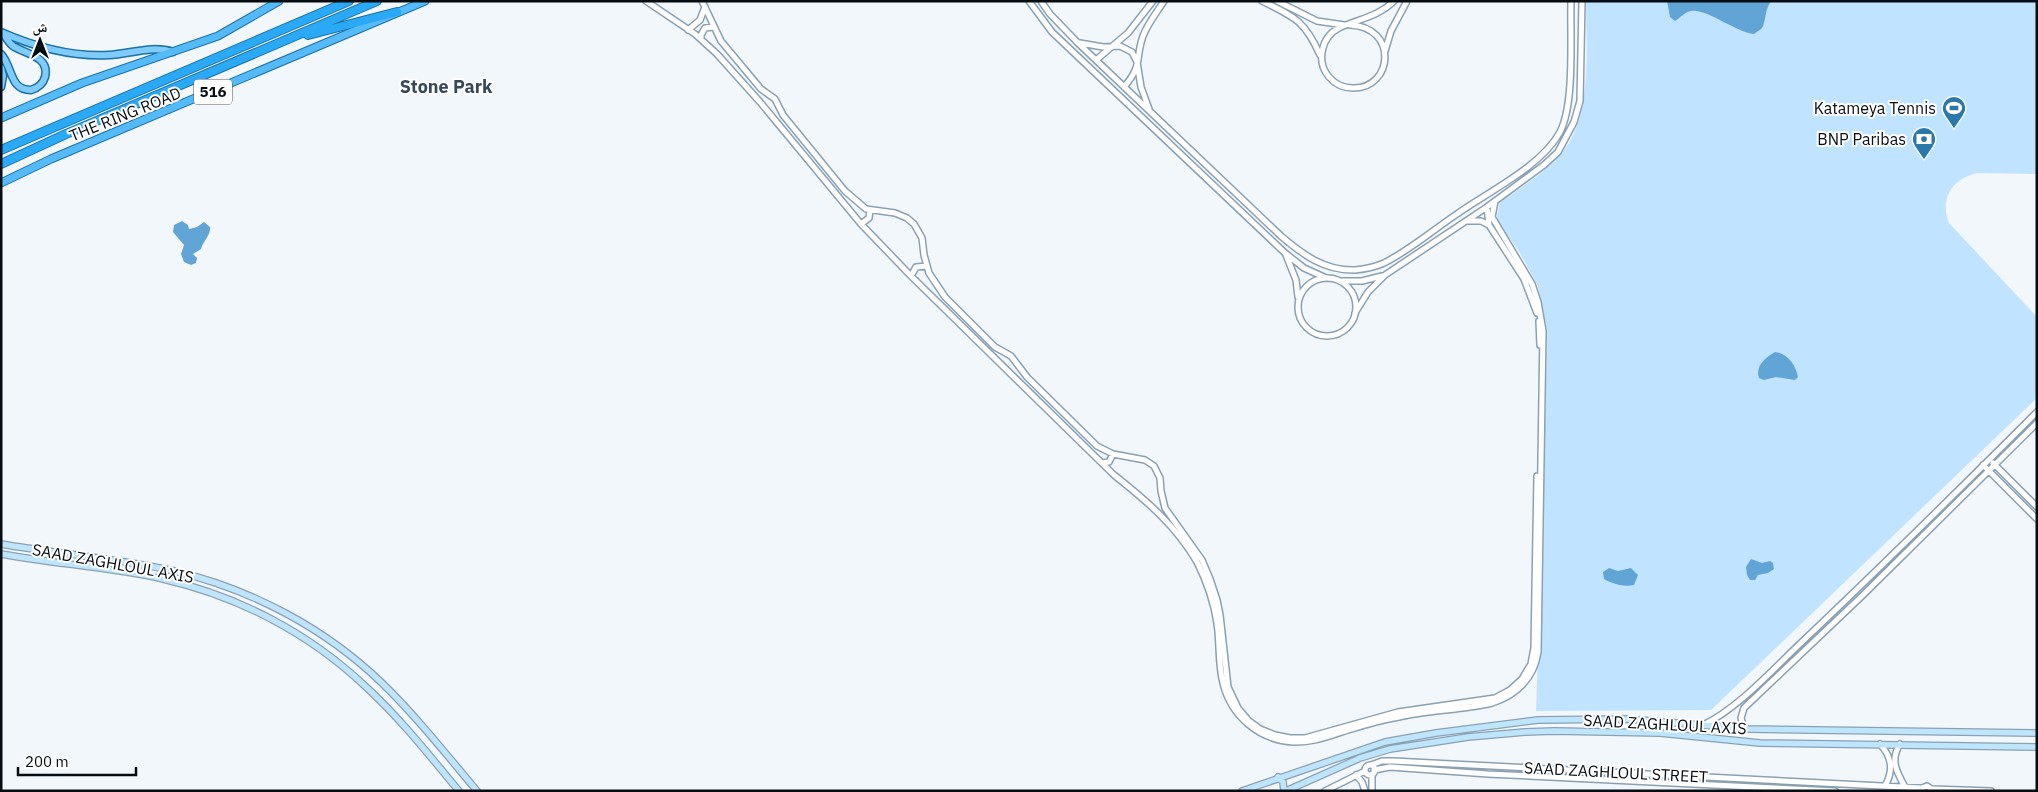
<svg xmlns="http://www.w3.org/2000/svg" width="2038" height="792" viewBox="0 0 2038 792" font-family="'IBM Plex Sans','Noto Naskh Arabic',sans-serif">
<style>
.green{fill:#c0e3ff}
.water{fill:#61a4d6}
.lines{fill:none;stroke-linecap:round;stroke-linejoin:round}
.tertiary-casing{stroke:#8aa1b3;stroke-width:8}
.secondary-casing{stroke:#8aa1b3;stroke-width:8}
.primary-casing{stroke:#1d72a7;stroke-width:9}
.trunk-casing{stroke:#1d72a7;stroke-width:9}
.motorway-casing{stroke:#1d72a7;stroke-width:10}
.tertiary{stroke:#fff;stroke-width:5}
.secondary{stroke:#bfe5fd;stroke-width:5.5}
.primary{stroke:#7fcbfa;stroke-width:6}
.trunk{stroke:#54baf8;stroke-width:7}
.motorway{stroke:#2aa9f7;stroke-width:8}
.labels{text-anchor:middle;stroke-width:4;stroke-linejoin:round;paint-order:stroke}
.shield{fill:#fff;stroke:#505559;stroke-width:1}
.shield-label{font-size:15px;font-weight:bold;fill:#050c12}
.poi-label{font-size:16px;fill:#050c12;stroke:#fff;text-anchor:end}
.street-label{font-size:16px;fill:#050c12;stroke:#fff}
.neighbourhood-label{font-size:18px;font-weight:bold;fill:#354959;stroke:#fff}
</style>
<rect width="100%" height="100%" fill="#f2f7fb"/>
<path class="green" d="M1586,1h451v173l-59,-1c-25,5 -39,25 -29,50l88,94v81l-326,312 -175,1 8,-233 3,-148 -9,-44 -18,-33 -22,-32 -1,-5 3,-14c21,-15 44,-28 61,-48 32,-36 25,-106 25,-153z"/>
<path class="water" d="M1667,1h104c-7,10 -5,24 -10,28 -2,2 -5,3 -7,5 -19,-2 -48,-26 -63,-23 -6,1 -11,7 -16,10l-5,-4z
M182,221l6,4 1,4 8,-2 7,-5 6,5c1,8 -7,14 -9,22l-8,5 4,4 -1,5 -5,2 -7,-3 -3,-8 3,-9 -11,-13 1,-7z
M1775,352c12,1 21,13 23,25l-3,3 -19,-3 -12,3 -5,-2c-4,-12 6,-20 16,-26z
M1751,559l11,4 8,-2 3,2 1,6 -6,4 -10,2 -3,5h-5l-3,-5 -1,-8z
M1609,568l9,3 13,-3 7,7 -4,10c-11,2 -21,-1 -30,-6l-1,-7z"/>
<g class="lines">
<g class="tertiary-casing">
<path id="tertiary" d="M646,1l49,33 22,20 43,48 101,122 50,52 203,199c33,26 62,51 83,87 9,18 17,41 20,61 3,20 1,41 6,60 8,33 36,57 70,59 19,1 36,-6 55,-12 16,-5 33,-10 51,-13 30,-7 63,-7 93,-14 25,-8 42,-25 46,-51l5,-321 -5,-29 -6,-18 -40,-67 3,-16
M702,1l19,40 40,48 14,10 8,16 62,76 21,18 29,4 12,5 7,6 8,14 2,17 5,18 16,24 50,50 16,9 16,21 70,69 16,8 32,6 9,6 6,12 1,13 4,17 37,52 8,19 7,21 3,15 8,72 10,21 11,13 11,8 15,6 15,3h15l93,-26 97,-14 15,-8 12,-11 9,-15 3,-16 3,-172
M1029,1l23,31 233,221 19,15 22,10
M1041,1l9,13 28,29 203,193c22,19 44,35 74,34 10,-1 20,-3 29,-7 26,-13 49,-33 73,-49 31,-22 85,-48 103,-82 15,-29 10,-96 11,-131
M1262,1c33,16 43,20 58,54
M1277,1l40,20 27,4
M1350,25c49,2 43,64 3,63 -9,0 -18,-4 -24,-11 -13,-15 -8,-40 10,-49 19,-9 39,-11 55,-27
M688,30l12,-10 5,-13
M701,39v-4l4,-7 8,-1
M1080,43l23,4 17,-1 12,6 5,10 4,25 8,22
M1385,51l6,-20 16,-30
M1096,60l32,-27 25,-32
M1124,87c19,-22 11,-28 19,-51 5,-13 14,-24 21,-35
M1487,207l2,18 35,54 13,34
M1468,221h13l8,4
M861,224l8,-6 1,-8
M1286,255l10,25 2,17
M911,276l5,-9 11,-1
M1298 307a29 29 0 1 1 58 0a29 29 0 1 1-58 0Z
M1342,281h20l20,-5
M1355,313l13,-21 17,-17 102,-68 57,-42 14,-13 16,-30 6,-21 2,-100
M1539,321l1,24
M1102,463l7,-1 4,-8
M1993,463l44,44
M1983,465l54,54
M1703,725c35,-16 73,-59 101,-85 79,-75 156,-151 233,-228
M1744,729l-3,-11 3,-10 119,-113 174,-172
M1880,744c12,13 14,26 5,42
M1900,744c-10,16 -4,27 5,43
M1371,765l11,-4h11l529,27 5,-2 7,5
M1365 770a5 5 0 1 1 10 0a5 5 0 1 1-10 0Z
M1374,770l16,-3 98,7 347,17
M1356,775l6,7 3,9
M1932,789l59,2
M1325,791l40,-20
M1372,791v-17"/>
</g>
<g class="secondary-casing">
<path id="secondary" d="M1,544c57,10 116,14 173,27 77,18 151,57 208,112 34,33 64,71 95,108
M1,554c54,10 109,13 162,25 75,17 146,54 202,107 35,32 64,69 94,105
M1278,777l5,5 1,9
M1242,791l143,-49 51,-9 102,-13 90,-1 121,10 288,4
M1286,791l74,-33 30,-9 78,-12 57,-5 29,-1 106,2 100,10 277,4"/>
</g>
<g class="primary-casing">
<path id="primary" d="M1,32c34,15 71,25 108,23 21,-1 43,-10 64,-3
M1,54c12,13 8,36 30,36 7,-2 12,-6 14,-13 5,-21 -20,-23 -32,-31 -4,-3 -7,-8 -10,-13
M1,68l2,8 -2,11"/>
</g>
<g class="trunk-casing">
<path id="trunk" d="M1,118l81,-35 136,-47 61,-35
M1,183l50,-24 374,-158"/>
</g>
<g class="motorway-casing">
<path id="motorway" d="M308,35l89,-23
M1,150l348,-149
M1,164l65,-30 311,-133"/>
</g>
<use href="#tertiary" class="tertiary"/>
<use href="#secondary" class="secondary"/>
<use href="#primary" class="primary"/>
<use href="#trunk" class="trunk"/>
<use href="#motorway" class="motorway"/>
</g>
<defs>
<g id="stadium-pin" transform="scale(1.25)"><path d="M0 17L-7.5 6A9.5 9.5 0 1 1 7.5 6Z" fill="#2d78ab" stroke="#fff"/><path d="M0-5a6.5 5 0 1 0 0 10a6.5 5 0 1 0 0-10ZM-3.5-1.8h7v3.6h-7Z" fill="#fff"/></g>
<g id="bank-pin" transform="scale(1.25)"><path d="M0 17L-7.5 6A9.5 9.5 0 1 1 7.5 6Z" fill="#2d78ab" stroke="#fff"/><path d="M-6-4H6V4H-6ZM0-2.3a2.3 2.3 0 1 0 0 4.6a2.3 2.3 0 1 0 0-4.6Z" fill="#fff"/></g>
</defs>
<g fill-rule="evenodd">
<use href="#stadium-pin" x="1954" y="108"/>
<use href="#bank-pin" x="1924" y="139"/>
</g>
<g class="labels">
<rect class="shield" x="194" y="79.5" width="38" height="25" rx="4"/>
<g class="shield-label">
<text x="213" y="97">516</text>
</g>
<g class="poi-label">
<text x="1936" y="114">Katameya Tennis</text>
<text x="1906" y="145">BNP Paribas</text>
</g>
<g class="street-label">
<text transform="translate(125 114) rotate(-22)" y="6">THE RING ROAD</text>
<text transform="translate(113 563) rotate(10)" y="6">SAAD ZAGHLOUL AXIS</text>
<text transform="translate(1665 724) rotate(3)" y="6">SAAD ZAGHLOUL AXIS</text>
<text transform="translate(1616 772) rotate(3)" y="6">SAAD ZAGHLOUL STREET</text>
</g>
<g class="neighbourhood-label">
<text x="446" y="93">Stone Park</text>
</g>
</g>
<rect width="2038" height="792" fill="none" stroke="#050c12" stroke-width="5"/>
<g transform="translate(40 40)" stroke="#ffffff" stroke-width="4" paint-order="stroke">
<path d="M0-4L9 19L0 12L-9 19Z" fill="#050c12"/>
<text y="-8" font-size="14" font-weight="bold" text-anchor="middle" fill="#050c12">ش</text>
</g>
<path d="M18 767v8h118v-8" fill="none" stroke="#050c12" stroke-width="2.5"/>
<text x="25" y="767" font-size="15" fill="#050c12" stroke="#ffffff" stroke-width="4" paint-order="stroke">200 m</text>
</svg>
